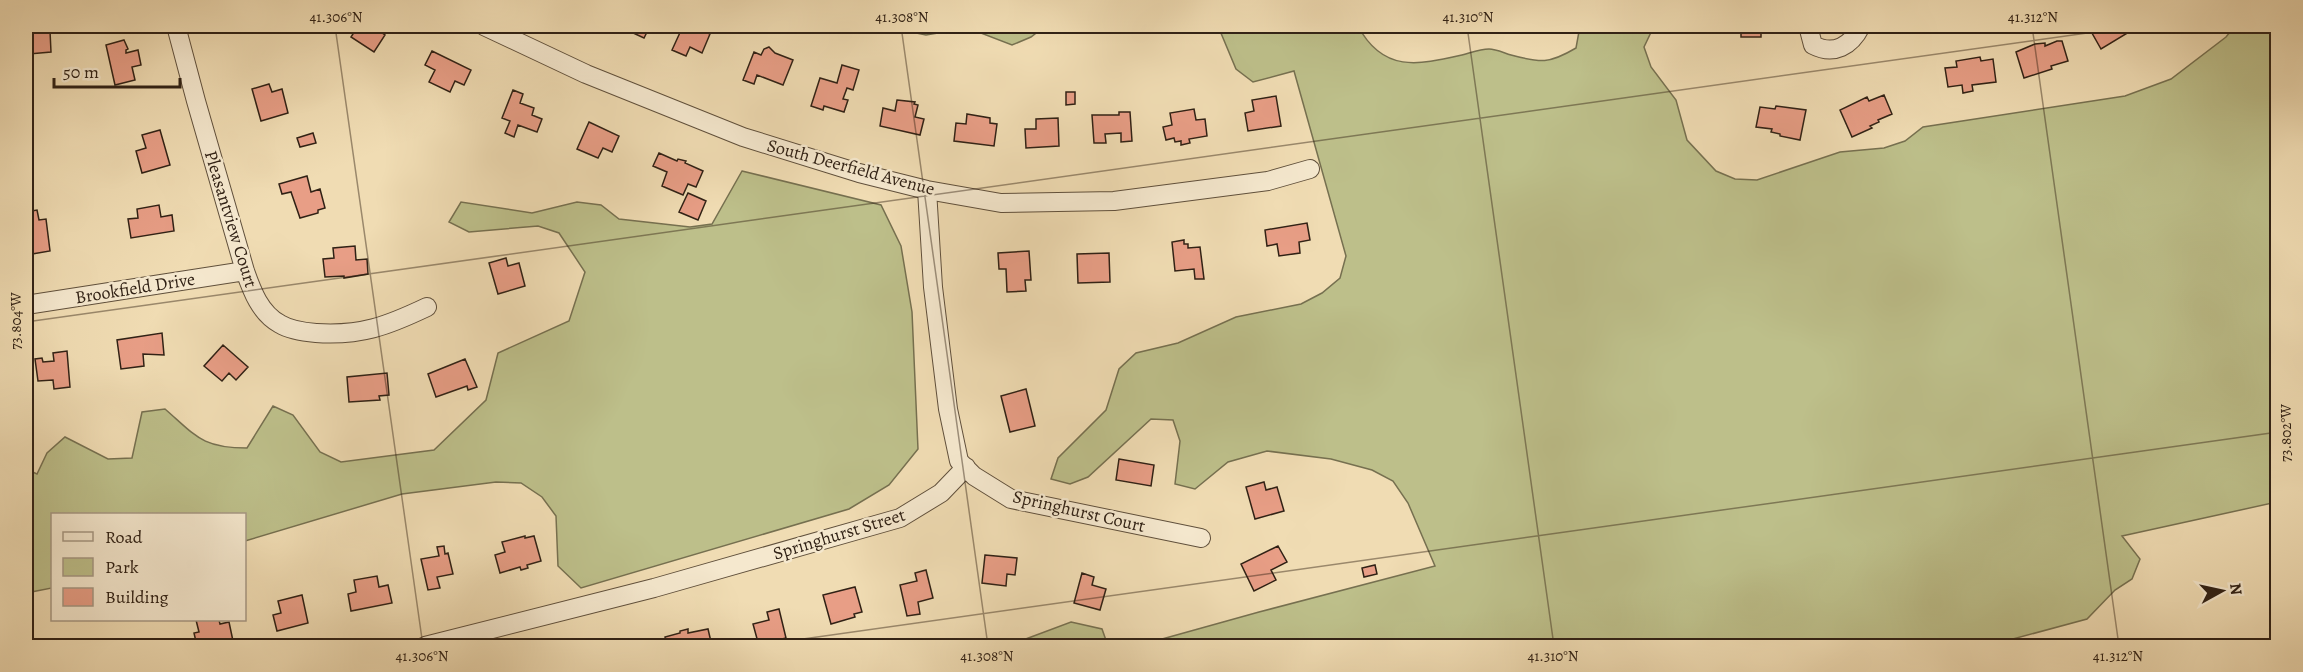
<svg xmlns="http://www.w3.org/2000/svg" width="2303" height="672" viewBox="0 0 2303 672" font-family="Alegreya,serif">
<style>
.green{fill:#bdbf8a;stroke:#767050;stroke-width:1.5}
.building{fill:#e89e86;stroke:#302115;stroke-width:1.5}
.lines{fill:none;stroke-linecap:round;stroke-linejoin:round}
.street-casing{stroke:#60503c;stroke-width:20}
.street{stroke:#f5e8ce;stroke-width:18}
.ticks{fill:none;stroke:#302115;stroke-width:1.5;stroke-opacity:0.45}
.labels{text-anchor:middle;stroke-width:5;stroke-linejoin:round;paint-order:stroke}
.street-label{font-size:18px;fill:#302115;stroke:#f5e8ce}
.neatline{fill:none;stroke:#302115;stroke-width:2}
.ticks-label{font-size:15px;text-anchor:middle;fill:#302115}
</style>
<rect width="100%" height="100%" fill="#f0dcb3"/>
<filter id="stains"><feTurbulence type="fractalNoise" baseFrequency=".00333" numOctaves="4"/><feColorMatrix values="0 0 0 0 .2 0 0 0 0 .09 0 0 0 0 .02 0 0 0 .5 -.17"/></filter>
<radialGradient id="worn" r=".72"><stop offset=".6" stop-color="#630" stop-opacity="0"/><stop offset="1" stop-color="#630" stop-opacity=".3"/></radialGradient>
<path class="green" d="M882,26h163l-14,11 -19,8 -44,-17 -42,7z
M1218,26h140c25,47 60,39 104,29 8,-2 18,-6 27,-6 7,0 15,4 22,6 30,8 38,9 65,-7l4,-22h74l-10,21 7,20 25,33 11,40 29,31 19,8 22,1 83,-28 44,-4 21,-7 18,-14 202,-31 46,-17 55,-42 9,-11h42v476l-155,34 18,23 -8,20 -17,11 -28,29 -100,27h-850l122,-34 176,-46 -27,-63 -15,-22 -21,-11 -41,-11 -64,-8 -39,11 -33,27 -20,-5 5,-43 -7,-21 -22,-1 -63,58 -18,7 -19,-5 7,-21 48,-48 13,-41 17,-16 42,-10 58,-26 65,-13 21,-11 18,-15 6,-22 -52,-185 -41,11 -17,-13z
M742,171l139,34 20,41 11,66 6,137 -29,36 -40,24 -268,79 -23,-22 -2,-50 -14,-19 -21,-14 -25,-1 -94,12 -157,47 -1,-27h-192v74l-26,5v-124l11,5 10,-21 18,-16 43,22 24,-1 10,-46 23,-3c31,27 37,39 82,39l26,-42 20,9 27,37 21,10 93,-12 52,-50 12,-47 71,-32 16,-49 -26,-39 -21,-7 -69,6 -20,-10 12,-20 71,11 45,-11 24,3 18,14 71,8 22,-3z
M1071,622l31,7 6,17h-101z"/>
<path class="building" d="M26,26h32l1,4 -9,1 1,21 -22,2z
M358,26h14l13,9 -11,17 -23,-15z
M618,26h32l-6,12z
M683,26h9l18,8 -8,19 -12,-6 -4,9 -14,-6z
M1725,26h36v11h-20v-8h-16z
M2088,26h51l-38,23z
M124,40l4,9 -2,1v3l12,-3 3,15 -9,2 3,13 -20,5 -9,-40z
M2057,41h5l6,20 -17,5 1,3 -28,9 -8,-26 19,-8 10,-1v3z
M769,47l6,6 18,7 -10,25 -26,-10 -3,9 -11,-4 11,-28 7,3 3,-6z
M432,51l39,19 -7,15 -9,-4 -5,11 -21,-10 6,-12 -10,-5z
M1980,57l1,4 12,-2 3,23 -24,3 1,6 -10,2 -1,-8 -14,2 -3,-19 12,-1 -1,-6z
M842,65l17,5 -6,20 -6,-2 -4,11 5,1 -4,12 -20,-6 -1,4 -12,-4 9,-28 17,5z
M269,84l3,8 10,-3 6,24 -27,8 -9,-32z
M513,90l10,4 -3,9 14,5 -2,7 10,4 -5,13 -19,-7 -4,12 -9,-4 5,-12 -8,-3z
M1066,92h9v12l-9,1z
M1884,95l8,19 -14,6 1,2 -9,4 2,2 -20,9 -12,-27 27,-13 2,4z
M1276,96l5,30 -33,5 -3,-18 9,-2 -2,-11z
M897,100l18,2 -1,2 4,1 -3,12 9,2 -4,16 -40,-9 3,-18 12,3z
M1776,106l30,4 -6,30 -20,-4v-2l-9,-2 1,-3 -16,-2 4,-20 15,2z
M1194,109l2,11 9,-1 2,17 -18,3 1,4 -9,2v-4l-6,1 -1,-4 -8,2 -3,-13 9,-2 -2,-12z
M1119,112h11l2,29 -11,1v-9l-16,1 1,9h-12l-2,-28h27z
M967,114l23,4v5l7,1 -3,22 -40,-5 2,-18 10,1z
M1058,118l1,28 -33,2 -1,-19h11v-10z
M589,122l30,14 -7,16 -9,-4 -5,10 -21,-9z
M160,130l10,35 -28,8 -6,-22 10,-3 -4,-13z
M313,133l3,10 -16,4 -3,-9z
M659,153l18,8 1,-2 8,2 -1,2 18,8 -7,16 -8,-3 -5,11 -21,-9 5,-14 -14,-6z
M307,176l4,16 9,-3 5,19 -7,2v3l-18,5 -9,-26 -9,2 -3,-10z
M688,193l18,8 -8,19 -19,-8z
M159,205l2,12 11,-2 2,16 -43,7 -3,-19 10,-1 -1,-9z
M37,210l2,10 7,-1 4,32 -24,4v-43z
M1307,223l3,17 -11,2 1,11 -21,3 -2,-12 -10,2 -2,-16z
M1184,240v4h4v4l12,-1 4,32h-9l-1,-10 -19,2 -3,-29z
M355,246l1,14 11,-1 1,15 -24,4v-2l-19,1 -2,-18 11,-1 -1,-10z
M1029,251l2,29h-6l1,11 -19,1 -1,-23h-7l-1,-16z
M1109,253l1,29 -32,1 -1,-29z
M506,258l2,8 11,-3 6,23 -27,8 -9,-31z
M162,333l2,22 -21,-1 1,12 -23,3 -4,-29z
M223,345l25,22 -12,13 -7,-7 -7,8 -18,-15z
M67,351l3,36 -16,2 -1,-9 -15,1 -3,-22 7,-1 1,4 11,-1 -1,-8z
M465,359l12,28 -9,3 -1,-4 -31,11 -8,-23z
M387,373l2,22 -10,1 1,4 -31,2 -2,-25z
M1026,389l9,37 -25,6 -9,-36z
M1119,459l35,6 -3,21 -35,-6z
M1264,482l2,8 11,-3 7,24 -29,8 -9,-32z
M525,536v2l9,-2 7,25 -14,4 1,3 -7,2 -1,-3 -20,6 -5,-18 10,-3 -3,-10z
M444,546l1,8 3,-1 5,21 -16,3 3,11 -12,2 -7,-31 18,-3 -2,-9z
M1278,546l9,16 -16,8 5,10 -22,11 -13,-27z
M985,555l32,3 -2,17 -8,-1 -1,12 -24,-3z
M1375,565l2,9 -13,3 -2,-9z
M926,570l7,28 -15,4 2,12 -13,2 -7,-31 17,-4 -2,-8z
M1082,573l12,4 -2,8 14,4 -6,21 -26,-7z
M377,576l2,11 9,-2 4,18 -41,8 -3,-17 8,-2 -2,-12z
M855,587l7,25 -8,2 1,3 -24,7 -8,-29z
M302,595l6,28 -31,8 -4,-16 8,-2 -3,-12z
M779,609l7,29 -16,4 1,4h-12l-6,-22 16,-4 -2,-8z
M196,620h23l1,4 9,-2 4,19 -23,5h-13l-3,-13 5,-1z
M688,629v4l20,-4 4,17h-45l-2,-9 15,-4v-2z
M157,640l2,6h-26z"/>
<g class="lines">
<g class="street-casing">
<path id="street" d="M176,26l20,75 49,170c7,20 15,42 35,53 10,6 24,8 36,9 45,3 71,-7 111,-26
M484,26l102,48 157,63 116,36 68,17 74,13 113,-2 154,-20 42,-12
M1808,26l5,19c21,11 38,1 48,-19
M927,190l6,97 15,122 11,52 15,15 37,23 190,39
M26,305l219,-34
M425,646l229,-58 246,-70 41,-25 25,-26"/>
</g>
<use href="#street" class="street"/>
</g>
<path class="ticks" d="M335,26l88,620M901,26l87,620M1467,26l87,620M2032,26l87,620M26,322l2111,-296M753,646l1525,-214"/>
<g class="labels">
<g class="street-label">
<text transform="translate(851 167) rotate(15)" y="6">South Deerfield Avenue</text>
<text transform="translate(231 219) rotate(73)" y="6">Pleasantview Court</text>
<text transform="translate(135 288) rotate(-9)" y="6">Brookfield Drive</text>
<text transform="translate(1079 511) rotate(13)" y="6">Springhurst Court</text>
<text transform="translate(839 534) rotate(-17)" y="6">Springhurst Street</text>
</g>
</g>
<rect width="2303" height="672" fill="none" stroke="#f0dcb3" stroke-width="66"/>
<rect x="51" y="513" width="195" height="108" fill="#f5e8ce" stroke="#a69884" stroke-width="1.5"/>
<rect x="63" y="532" width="30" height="9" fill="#f5e8ce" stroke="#a69884" stroke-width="1.5"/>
<text x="105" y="543" font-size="18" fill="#302115">Road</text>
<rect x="63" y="558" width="30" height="18" fill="#bdbf8a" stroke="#a69884" stroke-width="1.5"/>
<text x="105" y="573" font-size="18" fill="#302115">Park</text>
<rect x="63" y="588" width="30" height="18" fill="#e89e86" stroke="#a69884" stroke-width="1.5"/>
<text x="105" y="603" font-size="18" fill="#302115">Building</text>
<g transform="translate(2222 591) rotate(82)" stroke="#f5e8ce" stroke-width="4.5" paint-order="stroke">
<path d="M0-4.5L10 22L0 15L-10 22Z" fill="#302115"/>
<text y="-9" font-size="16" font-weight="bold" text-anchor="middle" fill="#302115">N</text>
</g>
<path d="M54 78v9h126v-9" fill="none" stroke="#302115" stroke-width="3"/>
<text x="63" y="78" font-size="18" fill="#302115" stroke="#f5e8ce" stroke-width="4.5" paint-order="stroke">50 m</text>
<rect x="33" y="33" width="2237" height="606" class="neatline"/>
<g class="ticks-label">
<text x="336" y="22">41.306°N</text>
<text x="902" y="22">41.308°N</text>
<text x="1468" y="22">41.310°N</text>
<text x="2033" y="22">41.312°N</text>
<text transform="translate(16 321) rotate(-90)" y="5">73.804°W</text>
<text transform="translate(2286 433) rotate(-90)" y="5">73.802°W</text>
<text x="422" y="661">41.306°N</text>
<text x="987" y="661">41.308°N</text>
<text x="1553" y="661">41.310°N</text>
<text x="2118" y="661">41.312°N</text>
</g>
<rect width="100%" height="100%" filter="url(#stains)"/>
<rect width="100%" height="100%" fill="url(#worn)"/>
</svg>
